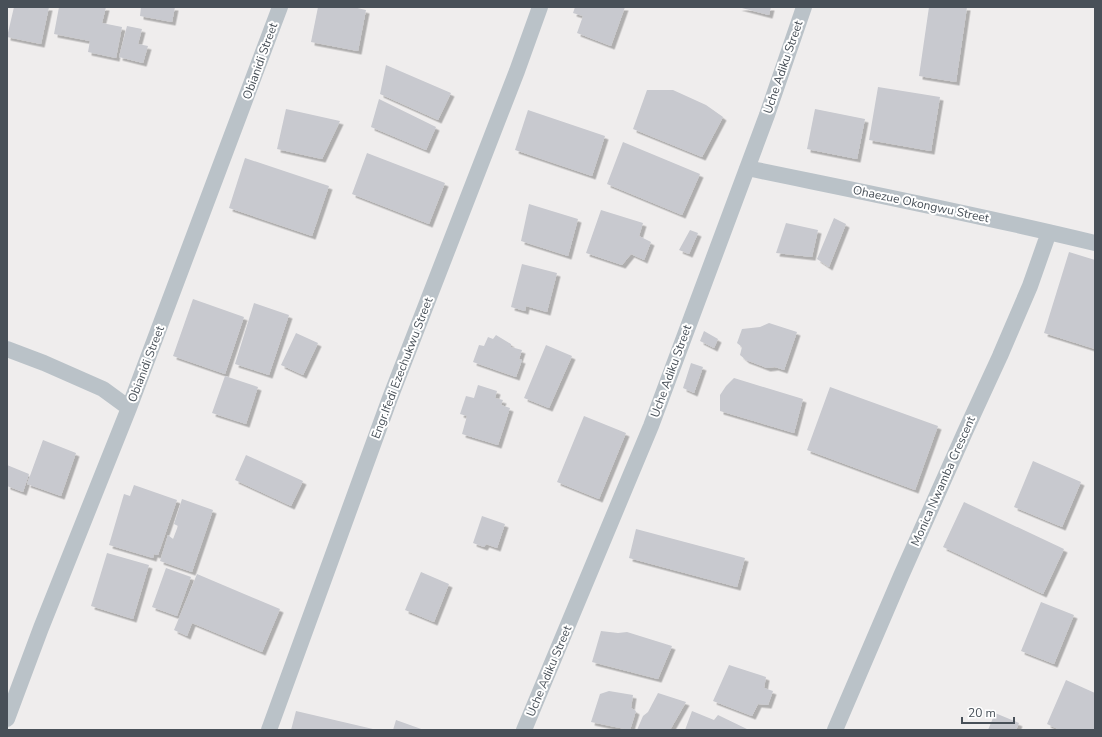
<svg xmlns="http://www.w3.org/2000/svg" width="1102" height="737" viewBox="0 0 1102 737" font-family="'Nunito Sans',sans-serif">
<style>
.building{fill:#c8c9cf;filter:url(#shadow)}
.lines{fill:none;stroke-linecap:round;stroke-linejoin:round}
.street{stroke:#bac2c8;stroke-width:16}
.labels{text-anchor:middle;stroke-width:4;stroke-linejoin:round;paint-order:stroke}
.street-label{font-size:12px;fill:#485058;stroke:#fff}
</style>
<defs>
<filter id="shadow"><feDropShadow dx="3.5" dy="3.5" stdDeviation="0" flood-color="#0004"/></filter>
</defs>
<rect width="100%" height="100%" fill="#efeded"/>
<path class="building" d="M14,7h35l-8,37 -34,-7z
M59,7h47l-4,16 20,4 -6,31 -28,-6 2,-11 -36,-7z
M141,7h34l-3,15 -32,-6z
M318,7h35l13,3 -8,41 -47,-9z
M575,7h50l-14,39 -34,-13 6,-17 -10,-3z
M738,7h33l-2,8z
M929,7h38l-11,75 -37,-6z
M127,26l15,3 -4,15 10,2 -5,17 -24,-6z
M386,65l65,28 -13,27 -58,-26z
M878,87l62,10 -9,54 -62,-11z
M647,90h26l33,15 17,12 -21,40 -69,-28z
M379,99l57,28 -10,23 -55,-23z
M286,109l54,12 -18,38 -45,-10z
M815,109l50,10 -8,40 -50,-10z
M528,110l77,26 -13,40 -77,-26z
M623,142l77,32 -18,41 -75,-31z
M367,153l78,30 -16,41 -77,-30z
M245,158l84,28 -17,50 -83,-28z
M529,204l49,15 -10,37 -47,-15z
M601,210l42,13 -4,13 12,6 -7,18 -13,-6 -9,11 -36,-12z
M834,218l12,6 -17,43 -12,-8z
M786,223l32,7 -6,27 -36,-4z
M690,230l8,3 -9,21 -10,-4z
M1069,252l26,8v89l-51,-16z
M522,264l35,9 -10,39 -21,-6 -1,5 -14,-4z
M193,299l51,18 -19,57 -52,-18z
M254,303l35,12 -20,60 -34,-11z
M769,323l28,9 -13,38 -9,-3 -8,1 -21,-8 -6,-5 2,-8 -5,-4 5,-14 18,-2z
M704,331l14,8 -4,9 -14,-7z
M296,333l22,10 -15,32 -22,-10z
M496,335l15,9v3l11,3 -3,9 3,1 -6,17 -43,-15 6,-17 5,1 4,-9 5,2z
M546,345l26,11 -23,52 -25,-10z
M691,363l12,4 -9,26 -11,-5z
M225,376l33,11 -12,37 -34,-11z
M734,378l69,21 -9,34 -74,-22v-16l6,-9z
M478,385l19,6 -2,7 8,2 -2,5 9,3 -12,37 -36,-11 5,-18 -7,-2 6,-18 8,2z
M830,387l108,39 -23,64 -108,-40z
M584,416l42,17 -27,66 -42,-17z
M43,440l33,13 -15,43 -34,-12z
M246,455l57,26 -12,25 -56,-26z
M1033,461l48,21 -19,45 -48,-20z
M7,465l22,9 -6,18 -16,-6z
M134,485l43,15 -19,55 -4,-1 -1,4 -44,-13 15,-51 6,2z
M182,499l31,11 -21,62 -32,-11 8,-26 5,4 5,-13 -4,-2z
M964,502l100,47 -21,45 -100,-47z
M482,516l23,8 -8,24 -11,-4 -2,3 -11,-4z
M636,529l109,29 -8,29 -108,-29z
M107,553l42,12 -16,54 -42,-13z
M166,568l25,9 -14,39 -25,-9z
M421,572l28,12 -15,38 -29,-12z
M197,574l83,35 -18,43 -70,-29 -5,13 -13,-6z
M1041,602l33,13 -20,49 -33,-13z
M601,631l17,2 9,-1 45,14 -14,33 -66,-17z
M729,665l37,12 -2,11 9,3 -5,14 -10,-1 -6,12 -39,-15z
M1066,680l29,13v37h-35l-13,-6z
M609,691l24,4 -2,13 5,3 -6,19 -39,-8 9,-28z
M658,693l28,9 -16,28h-33l6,-14 5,-4z
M296,711l77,18v1h-82z
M692,711l22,9 4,-5 31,15h-64z
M995,713l24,10 -3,7h-28z
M396,720l28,10h-31z"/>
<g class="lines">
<path class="street" d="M747,168c116,24 233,47 348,75
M7,349l37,14 59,26 26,19
M7,719l34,-91 88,-220 151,-401
M269,730l121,-332 127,-327 23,-64
M524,730l127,-304 116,-311 37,-108
M835,730l66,-154 64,-144 35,-76 30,-70 19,-54"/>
</g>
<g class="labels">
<g class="street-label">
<text transform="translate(260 61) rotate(-70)" y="4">Obianidi Street</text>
<text transform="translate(783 67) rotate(-71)" y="4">Uche Adiku Street</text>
<text transform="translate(921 204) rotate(12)" y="4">Ohaezue Okongwu Street</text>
<text transform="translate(146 364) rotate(-69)" y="4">Obianidi Street</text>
<text transform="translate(402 368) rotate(-69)" y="4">Engr.Ifedi Ezechukwu Street</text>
<text transform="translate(671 371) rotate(-70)" y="4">Uche Adiku Street</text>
<text transform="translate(943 481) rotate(-66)" y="4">Monica Nwamba Crescent</text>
<text transform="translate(549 671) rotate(-67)" y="4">Uche Adiku Street</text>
</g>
</g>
<rect width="1102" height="737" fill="none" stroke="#485058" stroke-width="16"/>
<path d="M962 717v6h52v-6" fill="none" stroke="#485058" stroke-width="2"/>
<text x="968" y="717" font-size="12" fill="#485058" stroke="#ffffff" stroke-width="3" paint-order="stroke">20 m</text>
</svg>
